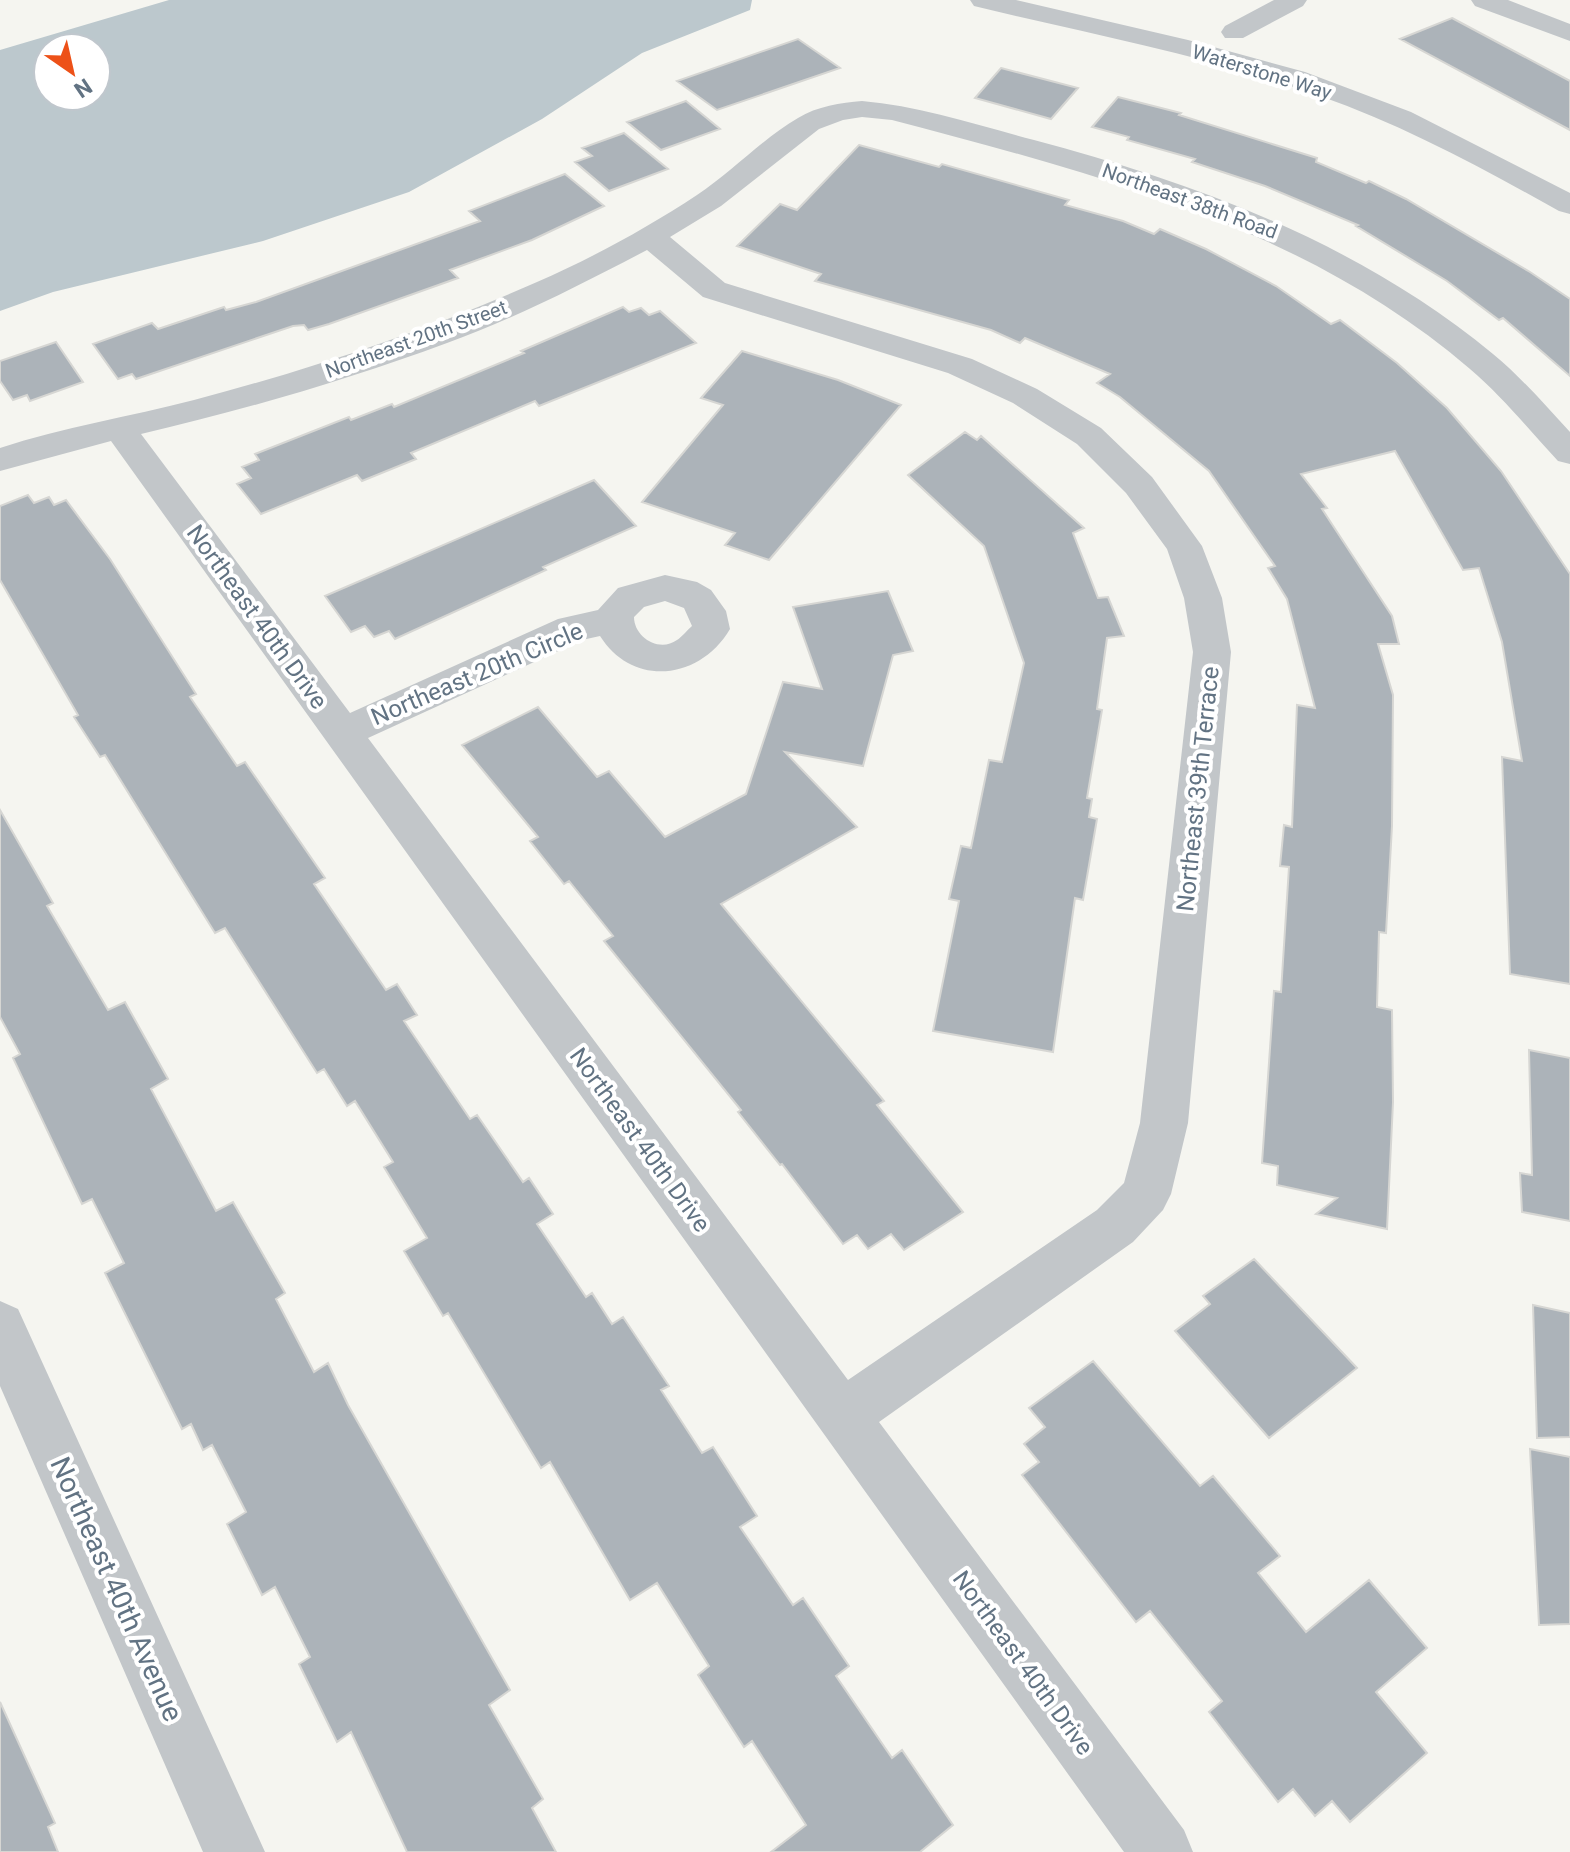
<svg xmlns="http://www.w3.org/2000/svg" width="1570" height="1852" viewBox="0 0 1570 1852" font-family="Roboto,sans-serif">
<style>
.water{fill:#bcc8cd;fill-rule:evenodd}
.building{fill:#acb3b9;stroke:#d6d6d3;stroke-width:2}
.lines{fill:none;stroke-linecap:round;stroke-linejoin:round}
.minor{fill:#c2c6c9;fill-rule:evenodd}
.labels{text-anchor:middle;stroke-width:8;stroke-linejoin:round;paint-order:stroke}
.far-street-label{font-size:20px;fill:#627383;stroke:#fff}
.street-label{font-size:24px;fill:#627383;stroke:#fff}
.near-street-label{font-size:28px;fill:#627383;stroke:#fff}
</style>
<rect width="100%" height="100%" fill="#f5f5f0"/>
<path class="water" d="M169,0h583l-2,10 -108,43 -100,66 -133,73 -146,49 -210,51 -53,19v-261zM48,48h48v48h-48z"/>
<path class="building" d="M1452,18l118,63v49l-170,-91z
M798,39l42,29 -123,42 -40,-29z
M1001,68l77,20 -27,31 -76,-21z
M1118,97l63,16 -2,2 138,43 -1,4 50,21 3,-2 37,18 124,73 40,27v77l-67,-58 -4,2 -52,-39 -91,-55 2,-1 -93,-39 -73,-24 3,-3 -68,-19 2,-3 -37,-10z
M686,101l34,28 -59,21 -34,-28z
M624,133l44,36 -59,22 -34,-29 17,-6 -10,-8z
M859,145l80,22 3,-3 127,36 -4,5 58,16 31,13 6,-5 46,20 70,37 55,38 9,-4 57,43 50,45 54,63 69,103v410l-60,-10 -8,-217 20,4 -20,-119 -23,-74 -16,2 -68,-119 -94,23 26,34 -5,1 70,107 7,28h-21l15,51 -1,131 -6,107 -7,-1 -2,75 15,3 1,92 -6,127 -71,-15 21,-16 -60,-13 1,-19 -16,-3 12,-172 7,1 8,-125 -9,-1 4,-41 8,2 5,-122 18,3 -28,-109 -19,-31 7,-2 -66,-95 -89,-74 -23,-14 13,-9 -85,-36 -5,5 -29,-13 -176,-49 6,-7 -84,-28 43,-42 17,6z
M565,174l39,32 -72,34 -82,30 8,8 -129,46 -21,6 -4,-5 -11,1 -157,53 -4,-5 -14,5 -25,-35 59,-21 6,6 66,-22 2,3 30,-8 94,-34 130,-47 -11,-10z
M623,307l6,5 12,-4 8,7 11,-4 36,32 -157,63 -4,-5 -124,52 5,6 -54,22 -5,-6 -96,39 -24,-30 14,-6 -9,-11 17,-7 -4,-6 94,-37 2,3 41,-16 2,3 130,-54 -3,-2z
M56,342l27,40 -53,19 -3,-6 -14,5 -13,-19v-20z
M742,351l96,29 63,25 -132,155 -44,-15 10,-12 -93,-31 81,-97 -22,-7z
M965,432l12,8 4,-4 103,92 -11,5 25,65 10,-1 16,39 -17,2 -10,71 5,1 -15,88 5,1 -3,18 8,2 -14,81 -8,-2 -22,154 -120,-21 26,-130 -10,-2 12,-53 10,2 18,-88 13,2 22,-99 -40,-117 -76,-71z
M594,480l42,46 -93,41 3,3 -151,69 -6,-8 -15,6 -9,-11 -14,6 -26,-36z
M28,495l6,8 15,-6 5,8 12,-5 44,59 86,135 -6,3 47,69 8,-4 80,116 -11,6 72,106 11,-6 20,31 -13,6 66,98 7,-4 46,67 6,-4 24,36 -16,10 49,73 6,-4 20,31 11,-7 46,69 -8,4 41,63 11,-6 44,69 -17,11 53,78 10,-7 46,68 -13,10 56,82 10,-8 51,75 -33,27h-149l35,-27 -54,-84 -8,6 -46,-72 11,-9 -52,-83 -27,17 -80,-138 -9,6 -93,-155 -5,3 -39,-65 23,-13 -43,-71 9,-5 -38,-61 -8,5 -23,-37 -7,4 -92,-145 -10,5 -110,-178 -5,2 -26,-40 4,-2 -78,-135v-74z
M888,591l25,60 -20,4 -30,111 -78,-14 72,75 -136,77 163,197 -7,4 86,107 -59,38 -13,-16 -23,15 -11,-14 -14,9 -61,-80 -2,1 -42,-53 3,-2 -137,-169 9,-5 -44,-55 -5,3 -34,-43 8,-4 -76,-92 76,-38 59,70 12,-6 56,66 81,-43 37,-112 39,7 -29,-82z
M0,810l53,93 -6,3 61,104 17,-8 43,77 -17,10 65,122 17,-9 52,91 -9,6 38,73 14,-9 20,42 162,285 -21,15 54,94 -11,9 24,44h-149l-56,-120 -14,10 -38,-78 11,-7 -35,-70 -13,8 -35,-71 19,-12 -34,-67 -9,5 -12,-26 -9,5 -77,-156 19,-10 -32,-64 -10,5 -69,-146 7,-4 -20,-37z
M1529,1050l41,8v163l-48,-9 -2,-39 12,2z
M1254,1259l103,109 -88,70 -94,-107 35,-27 -7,-8z
M1533,1305l37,8v124l-33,1z
M1093,1361l107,125 13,-10 67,80 -22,17 48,59 63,-52 58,68 -51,44 51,61 -77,69 -18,-21 -17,15 -22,-27 -15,13 -69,-90 13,-11 -72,-90 -14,11 -114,-147 17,-13 -15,-18 21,-17 -16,-19z
M1530,1449l40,8v167l-31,1z
M0,1702l55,121 -7,4 10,25h-58z"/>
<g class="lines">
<path class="minor" d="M970,0h46l172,40 117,32 106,40 159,81v21l-11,-3c-77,-43 -156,-86 -239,-115 -113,-41 -231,-62 -346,-90z
M1274,0h33l-4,6 -60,32h-18l-4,-6 4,-6z
M1471,0h37l62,24v17l-95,-35z
M862,101c58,5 115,24 172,39 165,44 326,104 459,214 28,23 52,51 77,78v32l-12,-3c-29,-31 -56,-65 -88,-92 -164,-141 -373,-195 -578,-249l-30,-3 -19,3 -24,9 -98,77 -51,31 55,46 247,76 65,30 64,39 51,49 50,69 20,52 9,54 -43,471 -17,71 -8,16 -30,32 -254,180 305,408 9,22h-69l-1013,-1411 -111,30v-23c64,-21 129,-31 194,-48 117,-31 232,-69 343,-118 55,-24 110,-54 160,-87 35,-23 65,-56 101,-77 19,-12 43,-15 64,-17zM647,250l56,47 245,76 65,30 64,41 49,49 41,56 17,49 9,54 -53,471 -16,60 -27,27 -249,170 -480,-642 214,-98 18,-4c33,52 100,44 130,-7l-4,-18 -15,-21 -14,-8 -32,-7 -47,13 -20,22 -40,9 -208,94 -209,-279c103,-24 206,-54 306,-91 69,-25 135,-59 200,-93zM665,601l19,7 8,18c-5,4 -10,11 -15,14 -18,13 -43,-3 -43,-23l10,-10z
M0,1301l18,8 247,543h-62l-203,-466z"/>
</g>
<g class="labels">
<g class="far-street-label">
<text transform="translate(1262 72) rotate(17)" y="7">Waterstone Way</text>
<text transform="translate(1190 201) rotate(20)" y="7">Northeast 38th Road</text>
<text transform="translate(416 339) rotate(-20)" y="7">Northeast 20th Street</text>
</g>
<g class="street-label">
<text transform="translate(257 617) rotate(54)" y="8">Northeast 40th Drive</text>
<text transform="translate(477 674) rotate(-23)" y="8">Northeast 20th Circle</text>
<text transform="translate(1198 789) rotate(-84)" y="8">Northeast 39th Terrace</text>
<text transform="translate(640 1140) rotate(54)" y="8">Northeast 40th Drive</text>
<text transform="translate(1023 1663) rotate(54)" y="8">Northeast 40th Drive</text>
</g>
<g class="near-street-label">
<text transform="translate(117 1589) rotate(66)" y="10">Northeast 40th Avenue</text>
</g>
</g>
<g transform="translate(72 72) rotate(146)"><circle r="38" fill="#ffffff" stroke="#c0c7cd" stroke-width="2"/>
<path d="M0-6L14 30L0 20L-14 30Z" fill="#ed5118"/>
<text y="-12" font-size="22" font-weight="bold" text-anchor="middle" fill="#627383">N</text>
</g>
</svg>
